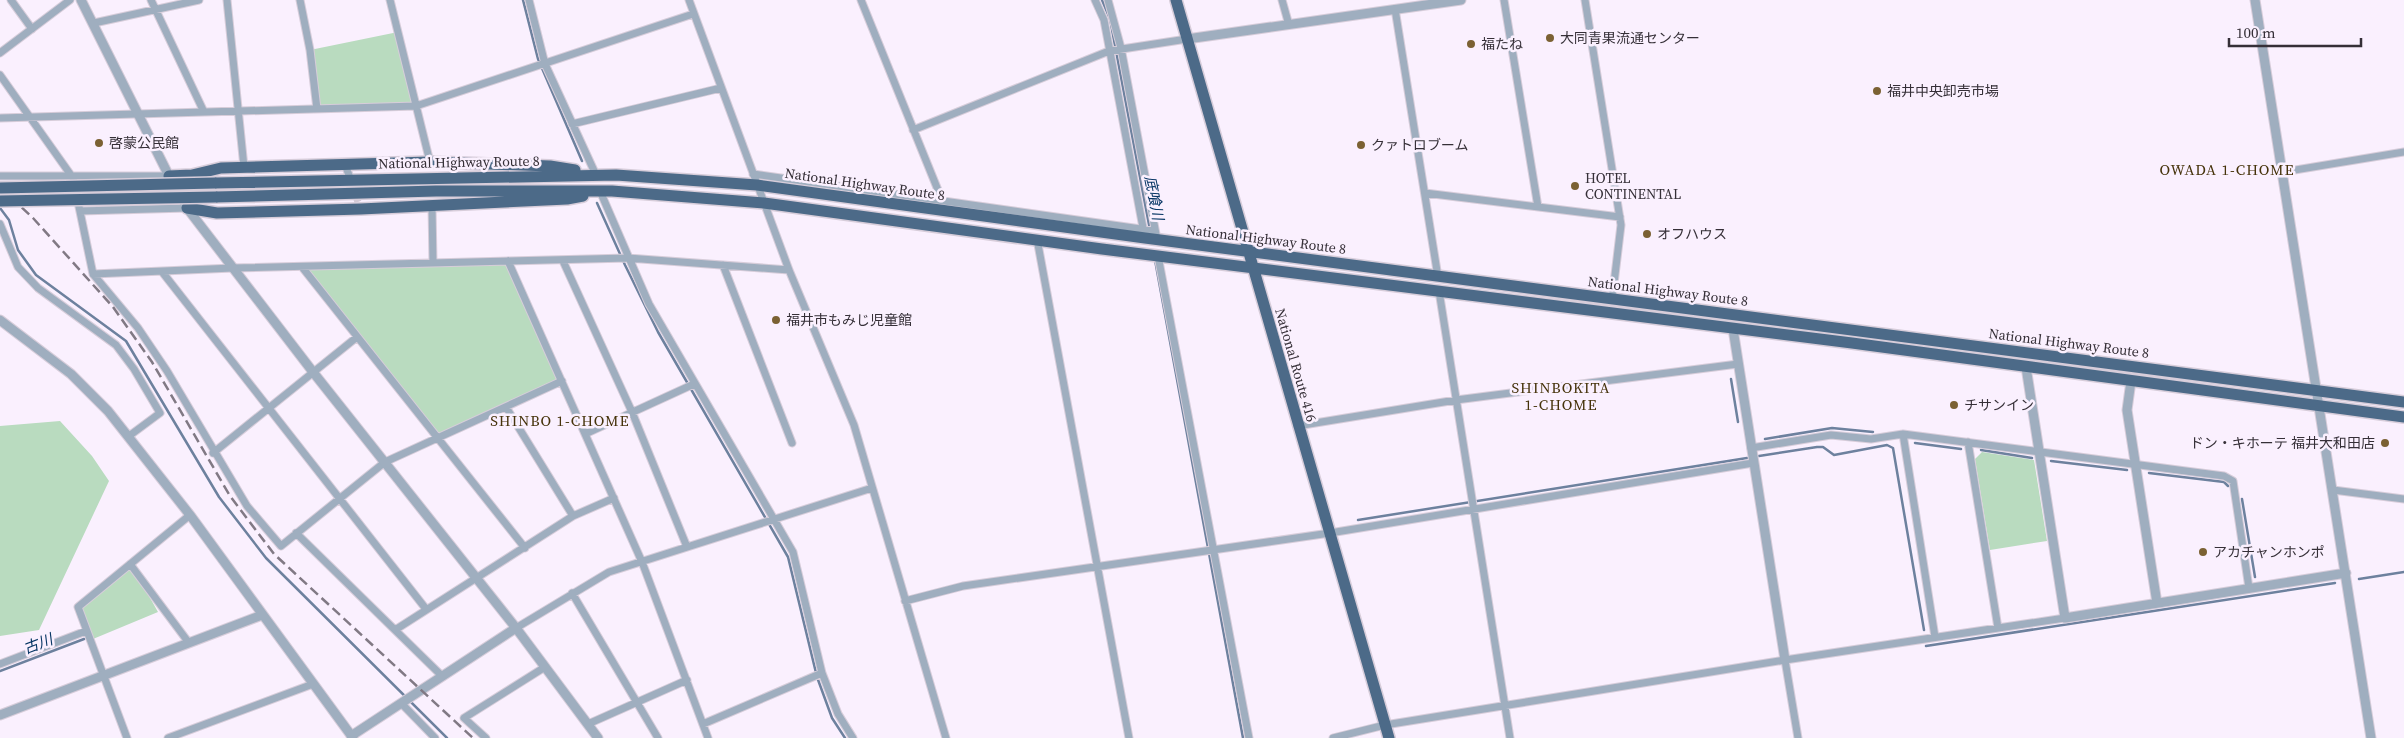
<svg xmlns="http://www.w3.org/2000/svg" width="2404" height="738" viewBox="0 0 2404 738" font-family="'Source Serif 4','Noto Sans JP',serif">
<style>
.green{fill:#b9dbbf}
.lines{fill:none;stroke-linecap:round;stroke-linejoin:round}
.stream{stroke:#6d819e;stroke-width:2.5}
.minor-tunnel{stroke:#d3c9d6;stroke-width:7;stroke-dasharray:7 3.5;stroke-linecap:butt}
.minor-casing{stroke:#d7cdda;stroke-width:9}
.tertiary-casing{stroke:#d7cdda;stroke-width:11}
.trunk-casing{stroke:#d7cdda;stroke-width:14}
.minor{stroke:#9faebf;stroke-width:7}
.tertiary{stroke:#9faebf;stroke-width:9}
.trunk{stroke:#4c6a88;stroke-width:11}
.rail{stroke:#817984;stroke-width:2.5;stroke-dasharray:10 5;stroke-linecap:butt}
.trunk-bridge-casing{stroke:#d7cdda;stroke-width:14;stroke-linecap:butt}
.trunk-bridge{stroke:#4c6a88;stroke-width:11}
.poi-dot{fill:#7b6133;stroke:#faf0fe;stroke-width:2}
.labels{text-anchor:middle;stroke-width:5;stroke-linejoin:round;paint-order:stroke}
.poi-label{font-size:14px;fill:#352f37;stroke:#faf0fe;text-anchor:start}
.street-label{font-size:14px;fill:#352f37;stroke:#faf0fe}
.neighbourhood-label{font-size:15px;letter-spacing:1px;fill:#45320a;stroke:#faf0fe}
.water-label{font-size:15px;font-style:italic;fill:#063564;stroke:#faf0fe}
</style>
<rect width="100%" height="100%" fill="#faf0fe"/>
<path class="green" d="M398,32l17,71 -98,6 -7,-59z
M508,261l54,120 -124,57 -136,-171z
M60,421l32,35 17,25 -70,149 -39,6v-210z
M1982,452l52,8 13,81 -57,9 -15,-91z
M132,566l26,46 -65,27 -15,-32z"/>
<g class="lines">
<path class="stream" d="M523,0l15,59 44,102
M1102,0l8,19 40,211
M597,203l28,62 33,67 130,225 29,120 15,41 13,20
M0,208l9,12 9,30 18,25 90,66 93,156 47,61 181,180
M1155,260l88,478
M1731,379l7,43
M1765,439l67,-11 41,4
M1915,443l46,6
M1981,450l51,8
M1759,456l58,-9h6l11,8 53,-10 6,3 31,182
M2051,461l76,9
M2149,473l75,9 4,4
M2242,499l13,78
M1358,520l389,-62
M2359,579l45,-7
M1926,646l409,-63
M0,671l84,-32"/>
<path class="minor-tunnel" d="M349,177l9,25"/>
<g class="minor-casing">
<path id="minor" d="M11,0l21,29
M151,0l53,112
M227,0l17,167
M300,0l10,50 7,59
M390,0l40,162
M529,0l16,64 51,111
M689,0l100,270 65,155 92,313
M861,0l81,200
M1095,0l9,20 40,213
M1108,0l13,48 35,186
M1282,0l7,25
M1504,0l34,207
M1585,0l36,225 -9,75
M1395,9l43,268
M94,23l105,-23
M0,53l70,-53
M0,75l73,103 20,96 45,54 29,43 80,135 34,40 104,-84 177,-81
M0,118l416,-12 277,-92
M572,124l149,-36
M913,130l196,-79 78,-12
M345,165l4,10
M2283,172l121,-20
M753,174l402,57
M0,176h169
M600,191l49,113 144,248 29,121 16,41 15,24
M1425,193l195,24
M432,206l1,57
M80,211l107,-3
M0,224l18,43 20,21 78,57 18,24 26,44 -31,23
M1037,239l92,499
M1158,256l91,482
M508,261l134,301 66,176
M563,261l69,151 55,135
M723,265l69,178
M302,267l223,281
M163,273l263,336
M93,274l140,-6 395,-10 161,12
M1439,291l71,447
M506,407l67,109
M1297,426l159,-26 282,-36
M585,434l109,-50
M1903,434l32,203
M1968,442l30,186
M1751,448l80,-13 40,4 32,-5 321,42 9,5 16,107
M213,453l144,-116
M2333,490l71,9
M296,533l99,97 178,-114 41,-18
M130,564l59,79
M572,593l86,145
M905,601l58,-15 367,-53 423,-70
M516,628l93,-56 263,-84
M395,630l47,46
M1785,660l13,78
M0,664l86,-33
M401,703l34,35
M588,724l99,-44
M703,724l119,-51
M127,738l-49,-131 112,-92
M168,738l145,-54
M486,738l-22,-20 81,-51
M1333,738l52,-13 400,-65 280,-42"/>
</g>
<g class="tertiary-casing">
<path id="tertiary" d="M81,0l88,176 18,32 126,164 203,256 82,110
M2255,0l116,738
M1187,39l274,-39
M0,320l71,54 37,37 82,104 163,223
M1733,329l52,331
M2026,367l39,251 281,-45
M2131,381l-4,29 30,193
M0,715l262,-100
M351,736l165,-108"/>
</g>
<g class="trunk-casing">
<path id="trunk" d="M1176,0l213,738
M169,176l23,-1 29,-7 209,-6 120,4 25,4
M215,183l401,-8 141,10 388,53 1259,164
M216,197l220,-6h176l152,12 338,46 750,94 552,74
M187,208l30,5 144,-4 206,-10 16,-3"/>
</g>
<use href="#minor" class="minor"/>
<use href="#tertiary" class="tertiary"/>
<use href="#trunk" class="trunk"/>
<path class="rail" d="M0,187l33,31 80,89 39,55 78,134 44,58 199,184"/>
<g class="trunk-bridge-casing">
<path id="trunk-bridge" d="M0,188l215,-5
M0,201l216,-4"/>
</g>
<use href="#trunk-bridge" class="trunk-bridge"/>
</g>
<g class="poi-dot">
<circle cx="1550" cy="38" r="5"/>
<circle cx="1471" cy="44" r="5"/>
<circle cx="1877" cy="91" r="5"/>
<circle cx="99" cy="143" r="5"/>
<circle cx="1361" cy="145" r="5"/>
<circle cx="1575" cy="186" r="5"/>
<circle cx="1647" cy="234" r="5"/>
<circle cx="776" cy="320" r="5"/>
<circle cx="1954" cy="405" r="5"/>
<circle cx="2385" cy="443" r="5"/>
<circle cx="2203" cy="552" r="5"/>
</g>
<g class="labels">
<g class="poi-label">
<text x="1560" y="43">大同青果流通センター</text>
<text x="1481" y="49">福たね</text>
<text x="1887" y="96">福井中央卸売市場</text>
<text x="109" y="148">啓蒙公民館</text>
<text x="1371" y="150">クァトロブーム</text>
<text x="1585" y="183">HOTEL<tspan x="1585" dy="16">CONTINENTAL</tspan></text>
<text x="1657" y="239">オフハウス</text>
<text x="786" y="325">福井市もみじ児童館</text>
<text x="1964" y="410">チサンイン</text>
<text x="2375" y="448" text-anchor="end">ドン・キホーテ 福井大和田店</text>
<text x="2213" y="557">アカチャンホンポ</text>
</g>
<g class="street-label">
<text transform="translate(459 162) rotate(-1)" y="5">National Highway Route 8</text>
<text transform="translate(865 184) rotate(8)" y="5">National Highway Route 8</text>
<text transform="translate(1266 239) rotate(7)" y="5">National Highway Route 8</text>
<text transform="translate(1668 291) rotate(7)" y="5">National Highway Route 8</text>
<text transform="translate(2069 343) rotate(7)" y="5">National Highway Route 8</text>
<text transform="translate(1296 365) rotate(74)" y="5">National Route 416</text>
</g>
<g class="neighbourhood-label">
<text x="2227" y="175">OWADA 1-CHOME</text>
<text x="1561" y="393">SHINBOKITA<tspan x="1561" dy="17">1-CHOME</tspan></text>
<text x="560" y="426">SHINBO 1-CHOME</text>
</g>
<g class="water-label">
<text transform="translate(1154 198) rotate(79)" y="5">底喰川</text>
<text transform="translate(38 644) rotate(-21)" y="5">古川</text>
</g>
</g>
<path d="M2229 38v8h132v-8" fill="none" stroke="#352f37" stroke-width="2.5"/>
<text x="2236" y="38" font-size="15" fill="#352f37" stroke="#faf0fe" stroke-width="4" paint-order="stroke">100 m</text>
</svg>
